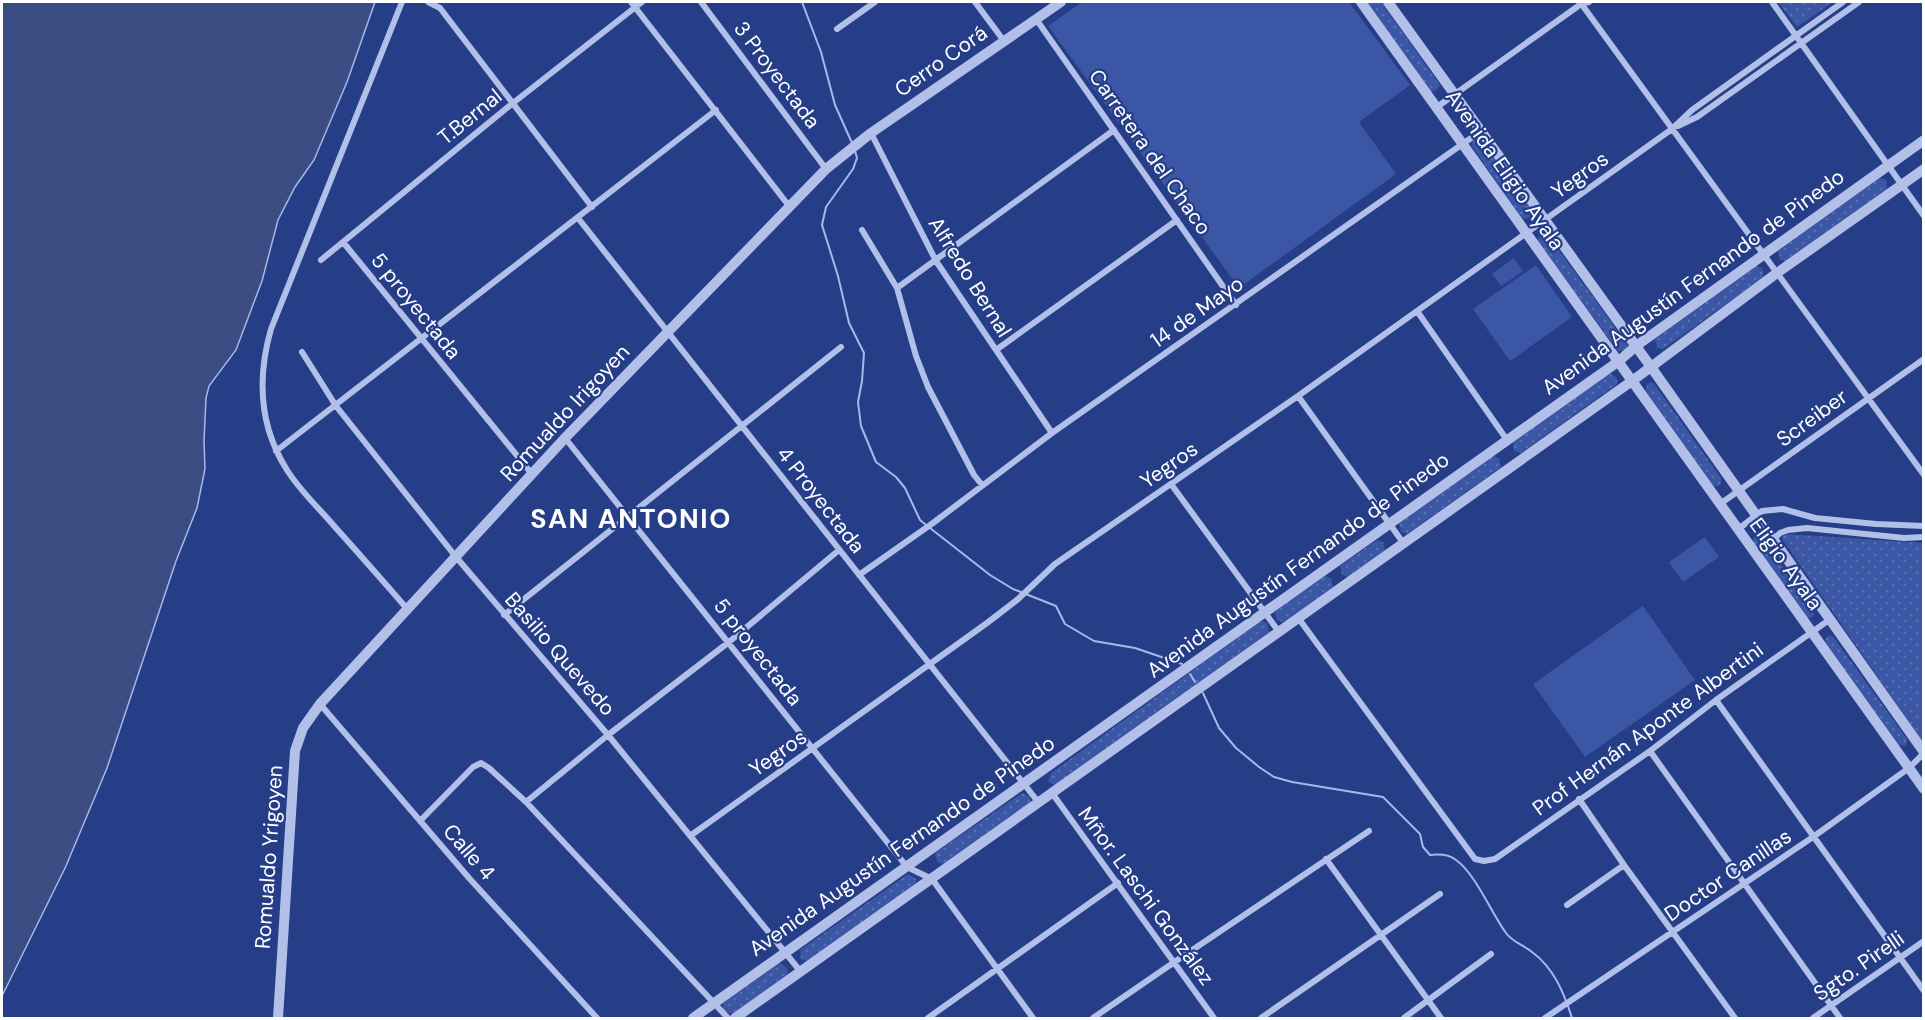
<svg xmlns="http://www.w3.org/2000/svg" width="1925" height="1020" viewBox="0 0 1925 1020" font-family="'DM Sans',sans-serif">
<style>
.grass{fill:#3a56a4}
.park{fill:url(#park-dots)}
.water{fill:#3b4d83;stroke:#a6b9ea;stroke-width:1.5}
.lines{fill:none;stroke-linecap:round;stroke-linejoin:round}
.stream{stroke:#a6b9ea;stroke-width:2}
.minor{stroke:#b2c0e9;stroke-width:6}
.tertiary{stroke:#b2c0e9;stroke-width:10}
.labels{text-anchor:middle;stroke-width:4.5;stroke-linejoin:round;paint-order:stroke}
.street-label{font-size:21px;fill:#fff;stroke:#263e88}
.district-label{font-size:27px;font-weight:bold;letter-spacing:1.5px;fill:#fff;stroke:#263e88}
</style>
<defs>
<pattern id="park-dots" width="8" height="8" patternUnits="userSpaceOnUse" patternTransform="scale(1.5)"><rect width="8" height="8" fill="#3a56a4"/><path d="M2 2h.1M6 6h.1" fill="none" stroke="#586fb2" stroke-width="1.8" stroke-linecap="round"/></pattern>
</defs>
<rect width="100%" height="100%" fill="#263e88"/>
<path class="grass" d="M1082,2h267l61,83 -51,37 37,52 -157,114 -191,-262z
M1514,258l9,13 -22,15 -9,-12z
M1536,265l36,52 -62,44 -37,-52z
M1705,537l14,20 -36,25 -14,-20z
M1643,606l52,74 -110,77 -52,-73z"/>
<path class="park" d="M1366,2h15l59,83 -3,5 -6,2z
M1778,2h55l-36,25z
M1480,138l53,74 -3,5 -7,2 -52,-74 3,-5z
M1879,178l7,2 1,9 -101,72 -6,-1 -2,-10z
M1547,234l81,111 -3,5 -7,1 -81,-111 4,-5z
M1756,266l6,2 2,9 -101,72 -6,-1 -2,-9z
M1609,373l8,5v6l-96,69 -7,-2 -1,-9z
M1651,382l4,3 66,93v5l-3,4 -6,-2 -66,-94 1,-7z
M1493,456l6,2 2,9 -94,67 -6,-2 -2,-9z
M1787,534l136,9v199l-141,-203v-3z
M1755,536l7,2 51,71 1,5 -3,4 -5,-1 -54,-75z
M1377,540l6,2 2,9 -37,26 -6,-2 -2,-9z
M1325,576l6,2 2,9 -50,35 -6,-2 -2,-9z
M1261,621l6,2 2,9 -212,154 -9,-4 3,-9z
M1830,635l4,3 73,101 -1,7 -7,-1 -73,-102v-5z
M1022,793l8,4v7l-87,60 -6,-2 -2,-9z
M908,874l8,5v6l-108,76 -7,-1 -1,-10z
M780,963l7,5 1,6 -56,40 -9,-4v-7z"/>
<path class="water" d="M2,2h373l-28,80 -33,78 -19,27 -17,33 -16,61 -26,69 -27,36 -3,12 -2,43 1,28 -8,39 -21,53 -69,207 -41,98 -64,130z"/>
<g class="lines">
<path class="stream" d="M802,2l19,50 14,53 17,38
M855,151l2,7 -4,11 -27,38 -4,18 16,51 11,47 15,30 -2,28 -4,21 3,24 15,36 20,15 9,11 15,32 6,5
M930,528l60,47 23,14 43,17 9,18 29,17 41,7 47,16
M1190,674l5,8
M1203,693l16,35 17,20 23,19 15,10 18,5 91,15 37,37 3,13 7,8c9,-1 19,-1 26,5 19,13 36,54 50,73 6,9 18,12 26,19 22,16 32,41 40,66"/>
<path class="minor" d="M402,2l-131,327c-14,49 -12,97 16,141 13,21 32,38 48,57 24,27 49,55 73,83
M428,2l12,6 152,199
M631,2l158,204
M701,2l125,167
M975,2l29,39
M1580,2l344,473
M1772,2l152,214
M1036,19l200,286
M837,29l38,-27
M1437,107l144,-103 8,-2
M1678,126l19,-9 162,-115
M871,133l65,128 116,172
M578,218l461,585
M862,230l35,58 19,68 12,31 46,88 8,10
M343,242l189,232
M321,260l192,-157 129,-101
M897,288l217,-158
M1417,311l90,129
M996,350l181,-130
M302,352l34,54 120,151 152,178 193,237
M1298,396l106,148
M565,438l342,429 25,12 101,139
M276,451l440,-341
M1171,484l108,148
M1720,504l204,-145
M1737,530l25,-19 21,-2 32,9 61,6 48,2
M1773,540l7,-7 8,-3 19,-2 97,10 20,-1
M859,575l74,-52 119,-90 429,-302
M504,615l337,-268
M1299,619l176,240 9,2 11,-2 155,-108 66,-51 113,-80
M1716,700l208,291
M320,704l149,174 128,140
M1650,751l190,267
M1052,793l162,225
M1579,799l45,66 111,153
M526,802l82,-67 121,-93 110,-92
M420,821l53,-54 8,-4 8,5 37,34 202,216
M690,836l297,-213 30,-23 38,-36 243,-168 374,-267 20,-19 151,-108
M1326,859l115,159
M1567,905l57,-40
M928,1018l190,-135
M1093,1018l80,-55 196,-132
M1261,1018l179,-124
M1404,1018l87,-64
M1545,1018l268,-181 96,-69 15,-15
M1813,1018l111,-77"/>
<path class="tertiary" d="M1361,2c189,261 374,525 563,787
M1388,2l263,365 273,385
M278,1018l17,-267 8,-23 17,-24 245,-266 261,-269 45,-36 190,-131
M693,1018l926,-657 17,-15 288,-206
M735,1018l897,-637 145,-108 147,-104"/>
</g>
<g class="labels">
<g class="street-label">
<text transform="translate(941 61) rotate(-35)" y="7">Cerro Corá</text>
<text transform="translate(777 75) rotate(53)" y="7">3 Proyectada</text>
<text transform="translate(470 117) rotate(-39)" y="7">T.Bernal</text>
<text transform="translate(1150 152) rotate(55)" y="7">Carretera del Chaco</text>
<text transform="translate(1505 170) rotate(55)" y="7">Avenida Eligio Ayala</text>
<text transform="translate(1580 175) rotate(-36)" y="7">Yegros</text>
<text transform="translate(970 277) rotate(58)" y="7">Alfredo Bernal</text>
<text transform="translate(1693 282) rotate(-36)" y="7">Avenida Augustín Fernando de Pinedo</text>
<text transform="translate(416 306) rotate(51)" y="7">5 proyectada</text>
<text transform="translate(1197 312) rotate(-35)" y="7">14 de Mayo</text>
<text transform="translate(565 413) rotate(-47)" y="7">Romualdo Irigoyen</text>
<text transform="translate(1812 418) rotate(-36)" y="7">Screiber</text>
<text transform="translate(1169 465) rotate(-35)" y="7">Yegros</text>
<text transform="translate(821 500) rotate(52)" y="7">4 Proyectada</text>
<text transform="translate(1786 564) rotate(54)" y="7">Eligio Ayala</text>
<text transform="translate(1298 565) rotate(-36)" y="7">Avenida Augustín Fernando de Pinedo</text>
<text transform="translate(758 652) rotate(52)" y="7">5 proyectada</text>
<text transform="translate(560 654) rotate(49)" y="7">Basilio Quevedo</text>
<text transform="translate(1648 729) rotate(-36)" y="7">Prof Hernán Aponte Albertini</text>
<text transform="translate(778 753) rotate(-35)" y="7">Yegros</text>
<text transform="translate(902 846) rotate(-35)" y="7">Avenida Augustín Fernando de Pinedo</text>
<text transform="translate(469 852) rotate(49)" y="7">Calle 4</text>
<text transform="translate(269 857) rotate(-86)" y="7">Romualdo Yrigoyen</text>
<text transform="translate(1728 875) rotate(-34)" y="7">Doctor Canillas</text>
<text transform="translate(1146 896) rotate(54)" y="7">Mñor. Laschi González</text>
<text transform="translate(1859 966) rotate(-35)" y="7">Sgto. Pirelli</text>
</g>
<g class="district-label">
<text x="631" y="528">SAN ANTONIO</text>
</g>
</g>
<rect width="1925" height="1020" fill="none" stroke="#ffffff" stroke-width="6"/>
</svg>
